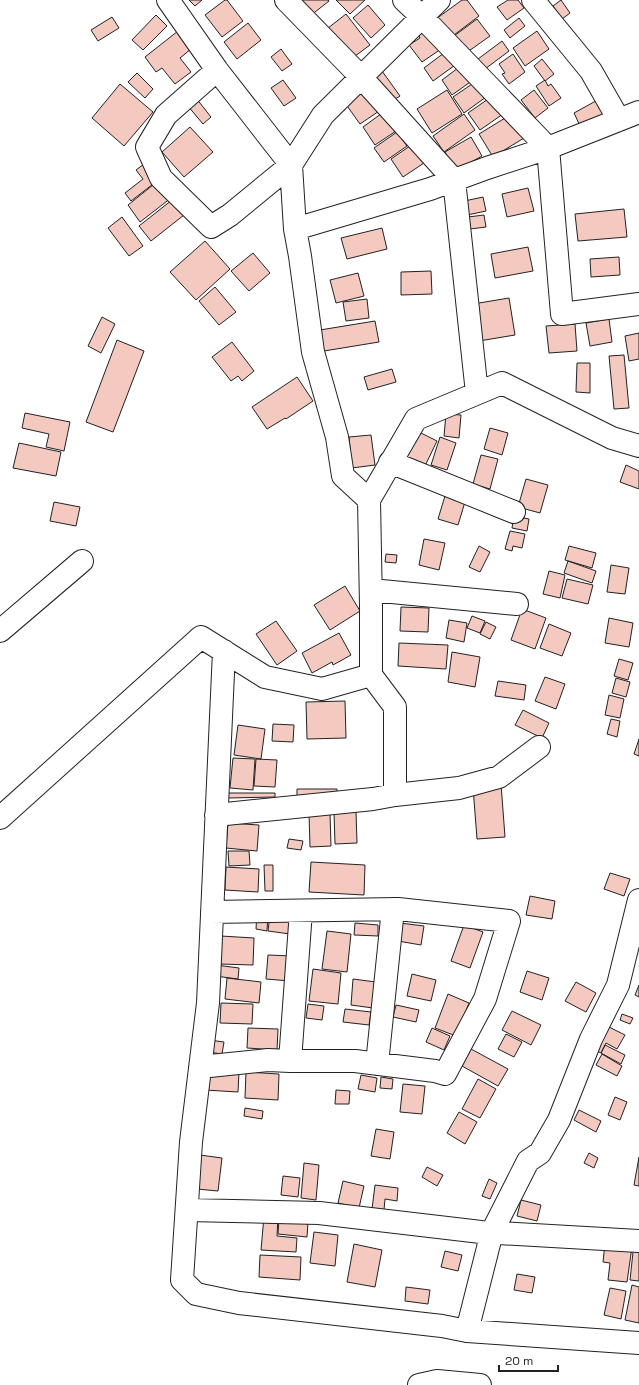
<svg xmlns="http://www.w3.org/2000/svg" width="639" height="1385" viewBox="0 0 639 1385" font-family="'Space Grotesk',sans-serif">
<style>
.building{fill:#f3c9c0;stroke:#222}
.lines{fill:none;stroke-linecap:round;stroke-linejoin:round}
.minor-casing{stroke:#222;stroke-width:24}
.minor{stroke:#fff;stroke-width:22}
</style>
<rect width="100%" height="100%" fill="#fff"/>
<path class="building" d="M189,0h13l-7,6z
M225,0h2l16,21 -21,16 -17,-22z
M298,0h30l1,1 -19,15z
M336,0h29l-15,14z
M462,0h5l12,16 -29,22 -14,-19z
M508,0h10l6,8 -17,12 -10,-13z
M561,0l9,13 -8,6 -9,-13z
M368,5l17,20 -14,13 -18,-20z
M346,14l24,31 -23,17 -24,-30z
M156,15l11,11 -24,24 -11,-10z
M112,17l7,11 -21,13 -7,-11z
M519,18l6,8 -15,12 -6,-8z
M477,19l13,17 -24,17 -12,-17z
M248,23l13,17 -24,19 -13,-17z
M426,28l15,21 -19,13 -13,-17 11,-7 -2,-4z
M178,31l13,18 -11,9 11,14 -16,12 -13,-16 -6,4 -11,-15z
M537,31l12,18 -24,17 -12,-18z
M502,41l7,10 -24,18 -7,-10z
M281,49l11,15 -10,7 -11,-14z
M448,50l10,13 -25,18 -9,-13z
M513,54l12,18 -16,12 -7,-10 3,-1 -6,-9z
M542,59l12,15 -9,7 -11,-15z
M462,65l11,15 -21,15 -10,-15z
M382,71l18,25 -10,6 -17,-24z
M137,73l16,16 -8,9 -17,-16z
M283,80l13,18 -12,8 -13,-18z
M545,80l3,6 3,-2 10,14 -12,8 -13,-20z
M475,82l11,15 -22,16 -11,-16z
M373,83l15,22 -28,19 -15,-21z
M120,84l33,28 -29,34 -32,-28z
M447,90l15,24 -30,19 -15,-24z
M534,90l14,18 -13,10 -14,-18z
M491,97l12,17 -23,16 -12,-17z
M603,97l9,17 -30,16 -8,-17z
M196,98l15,19 -8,7 -16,-19z
M389,108l13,19 -27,18 -12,-18z
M464,114l11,16 -31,22 -11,-16z
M510,115l14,23 -31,19 -14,-23z
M190,127l23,25 -29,25 -22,-25z
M397,132l10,14 -23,16 -10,-14z
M471,137l11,19 -27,15 -10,-19z
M420,139l13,18 -30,20 -12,-18z
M144,164l13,17 -26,20 -6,-8 18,-14 -7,-9z
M158,181l13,17 -31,24 -12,-17z
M528,188l6,23 -27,6 -5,-23z
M483,197l3,14 -28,6 -3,-14z
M172,200l12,15 -33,26 -12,-15z
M624,209l3,28 -49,4 -3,-27z
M484,215l2,12 -24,3 -2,-12z
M122,217l21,29 -14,10 -21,-28z
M382,228l5,21 -40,10 -6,-21z
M205,241l25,28 -34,31 -26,-28z
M528,247l5,24 -38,7 -4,-24z
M253,253l17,20 -21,18 -18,-20z
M619,257l1,18 -29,2 -1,-18z
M431,271l1,23 -31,1v-23z
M358,273l6,23 -28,7 -6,-23z
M215,287l21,25 -17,13 -20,-24z
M509,298l6,37 -42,7 -6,-37z
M367,299l2,19 -23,3 -3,-19z
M102,317l13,7 -14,29 -13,-7z
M609,319l3,23 -22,4 -4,-23z
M375,321l4,21 -55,9 -4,-21z
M575,324l2,27 -28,2 -3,-27z
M639,333v26l-10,2 -4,-25z
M117,340l27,11 -31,81 -27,-10z
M232,342l22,29 -12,10 -4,-5 -7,5 -19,-24z
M624,355l5,53 -15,1 -5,-53z
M577,363h13v30l-14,-1z
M392,369l4,13 -28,8 -4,-13z
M297,377l16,24 -27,18 -1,-1 -18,11 -15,-22z
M25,413l45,9 -6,29 -18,-4 3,-13 -27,-6z
M446,414l15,1 -2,23 -15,-2z
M490,428l18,5 -6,22 -18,-6z
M415,430l22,11 -13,27 -21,-11z
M371,435l4,30 -23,3 -3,-31z
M440,437l16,6 -9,27 -16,-5z
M19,443l42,9 -5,24 -43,-8z
M481,455l17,4 -8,30 -17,-5z
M626,465l13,6v18l-19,-7z
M526,479l22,6 -8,28 -22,-6z
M448,486l20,6 -10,33 -20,-6z
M54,502l26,5 -4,19 -26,-5z
M514,516l15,3 -2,12 -15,-3z
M510,531l15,3 -3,14 -9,-2 -1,5 -7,-2z
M424,539l21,4 -6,27 -20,-5z
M479,546l11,6 -10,20 -11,-5z
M569,546l27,7 -4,15 -27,-8z
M386,554l11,1 -1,8 -11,-1z
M568,561l28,10 -4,12 -28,-10z
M611,565l18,3 -4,26 -18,-2z
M549,571l16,4 -5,23 -17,-4z
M567,579l26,6 -5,19 -26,-6z
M345,586l15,25 -30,19 -16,-25z
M401,607l28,1 -1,24 -28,-1z
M522,609l24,9 -11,31 -24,-9z
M472,616l13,5 -5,12 -13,-5z
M609,618l24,5 -4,24 -24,-4z
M449,620l18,3 -3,19 -18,-4z
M276,621l21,30 -20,14 -21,-31z
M486,622l10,5 -6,12 -10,-5z
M549,624l22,9 -9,23 -22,-8z
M339,633l12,22 -18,10 -1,-3 -20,11 -10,-20z
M399,643l49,2 -2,24 -48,-3z
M452,652l28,5 -5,30 -27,-5z
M619,659l14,4 -5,17 -14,-4z
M545,677l20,7 -9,25 -21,-8z
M616,678l14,4 -4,15 -14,-4z
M498,681l28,4 -2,15 -29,-4z
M609,695l15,4 -4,19 -15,-3z
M345,701l1,37 -39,1 -1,-37z
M523,710l26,13 -7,15 -27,-13z
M611,719l9,2 -3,16 -10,-3z
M273,724l21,1 -1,17 -21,-1z
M238,725l27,4 -4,30 -27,-4z
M639,739v17l-5,-2z
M233,758l22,1 -2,31 -23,-2z
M256,759l21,1 -2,27 -21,-1z
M501,784l4,53 -28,2 -4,-52z
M297,789h40v9h-40z
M227,793h48v4l-47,1z
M334,812h22l1,31 -22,1z
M309,813h21l1,33 -21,1z
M228,823l31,2 -2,26 -31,-3z
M289,839l14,2 -2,9 -14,-2z
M228,851h21l1,14 -21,1z
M311,862l54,3 -1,30 -55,-3z
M264,865h9v26h-8z
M226,867l33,2 -1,23 -33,-2z
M610,873l20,6 -6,17 -20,-7z
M530,896l25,5 -3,18 -26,-4z
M257,912l11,1 -1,18 -11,-2z
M270,914l22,2 -2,18 -22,-3z
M355,923l23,2v11l-24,-1z
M400,923l24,3 -3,19 -23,-4z
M464,925l19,7 -13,36 -19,-7z
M327,931l24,3 -4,38 -25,-3z
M221,936l33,2 -1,27 -33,-1z
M268,955l24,1 -2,25 -24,-2z
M216,965l23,3 -1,11 -23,-3z
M313,969l28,4 -3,31 -29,-3z
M527,971l22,7 -7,22 -22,-8z
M412,974l24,6 -5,21 -24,-5z
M227,978l34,4 -2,21 -34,-4z
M353,979l23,3 -3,26 -22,-3z
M576,982l20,11 -10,19 -21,-11z
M639,985v12l-4,-2z
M448,994l21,9 -13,33 -21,-8z
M221,1003l32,1 -1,20 -32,-1z
M308,1004l16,2 -2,14 -16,-2z
M396,1005l23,5 -3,12 -23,-5z
M345,1009l26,3 -2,13 -26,-3z
M512,1011l29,14 -10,20 -29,-15z
M622,1014l11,4 -3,6 -10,-4z
M609,1027l16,8 -8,14 -11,-6 -5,10 -4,-2z
M248,1028l30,1 -1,21 -30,-2z
M432,1028l18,8 -6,14 -18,-8z
M506,1034l16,8 -8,15 -16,-8z
M209,1040l15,2 -2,12 -14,-2z
M605,1045l20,10 -4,9 -20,-11z
M471,1049l37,20 -10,17 -36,-20z
M602,1054l20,12 -5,10 -21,-11z
M206,1070l33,2 -1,20 -33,-2z
M246,1072l33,2 -1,26 -33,-2z
M361,1075l16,3 -2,14 -17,-3z
M381,1077l12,2 -1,10 -12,-1z
M478,1079l18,10 -16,29 -18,-9z
M403,1084l22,2 -3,28 -22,-2z
M336,1090l14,1 -1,13h-14z
M615,1097l12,5 -7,18 -12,-5z
M245,1108l18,3 -1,8 -18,-3z
M579,1110l22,11 -5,11 -22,-12z
M459,1112l18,10 -12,22 -18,-11z
M376,1129l18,3 -4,27 -19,-3z
M589,1153l9,5 -4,10 -10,-5z
M200,1155l22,3 -4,33 -21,-2z
M639,1157v29l-5,-1z
M304,1163l15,2 -3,35 -15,-2z
M427,1167l16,8 -6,11 -15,-9z
M283,1176l17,2 -2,19 -17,-2z
M489,1179l8,4 -7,16 -8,-3z
M343,1181l21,5 -5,22 -21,-5z
M375,1185l23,3 -1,13 -12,-2 -1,11 -12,-1z
M521,1200l20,5 -4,16 -20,-5z
M264,1216l14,2 -1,18 20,2 -1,14 -35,-2z
M279,1219l29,3 -1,15 -29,-3z
M314,1232l24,3 -3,31 -25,-3z
M605,1243l27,4 -5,35 -19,-2 2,-17 -7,-1z
M634,1243h5v38l-9,-1z
M354,1244l28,6 -7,37 -28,-5z
M445,1251l17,4 -4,16 -17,-4z
M260,1255l41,2 -1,23 -41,-3z
M517,1274l18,3 -3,16 -18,-3z
M632,1285l7,2v36l-14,-3z
M406,1287l24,3 -2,14 -23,-3z
M610,1288l16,3 -5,28 -17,-4z"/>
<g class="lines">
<g class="minor-casing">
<path id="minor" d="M168,0l49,70 74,95 -61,50 -19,12 -50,-49 -14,-31 19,-32 51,-45
M286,0l75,77 93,103 23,213
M404,0l18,17 126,131 14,166 77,-10
M533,0l58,71 28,49
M295,229l135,-40 57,-21 61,-20 91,-36
M390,462l124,50
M369,500l-26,-24 -6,-39 -24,-85 -13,-96 -5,-27 -4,-64 32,-50 116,-115
M371,590l146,14
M0,631l82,-70
M224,651l-16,352 -17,139 -9,138 14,14 43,9 203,23 25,5 172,12
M371,675l24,32v88
M216,815l157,-16 22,-4 64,-7 40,-11 40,-30
M0,818l201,-181 64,40 57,12 49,-14v-69l-2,-106 47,-81 86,-36 110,55 27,8
M290,1061l11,-150
M377,1064l16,-155
M200,1067l68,-7 22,1h65l80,10 10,3 40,-75 24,-78 -111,-12 -186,3
M187,1210l132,3 162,19 158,9
M467,1331l25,-99 36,-71 12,-8 19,-33 32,-81 27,-54 21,-85
M419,1385l18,-4 43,4"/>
</g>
<use href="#minor" class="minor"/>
</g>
<path d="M499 1365v6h59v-6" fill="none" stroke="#222222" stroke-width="2"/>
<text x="505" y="1365" font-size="12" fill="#222222" stroke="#ffffff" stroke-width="3" paint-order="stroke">20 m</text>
</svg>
